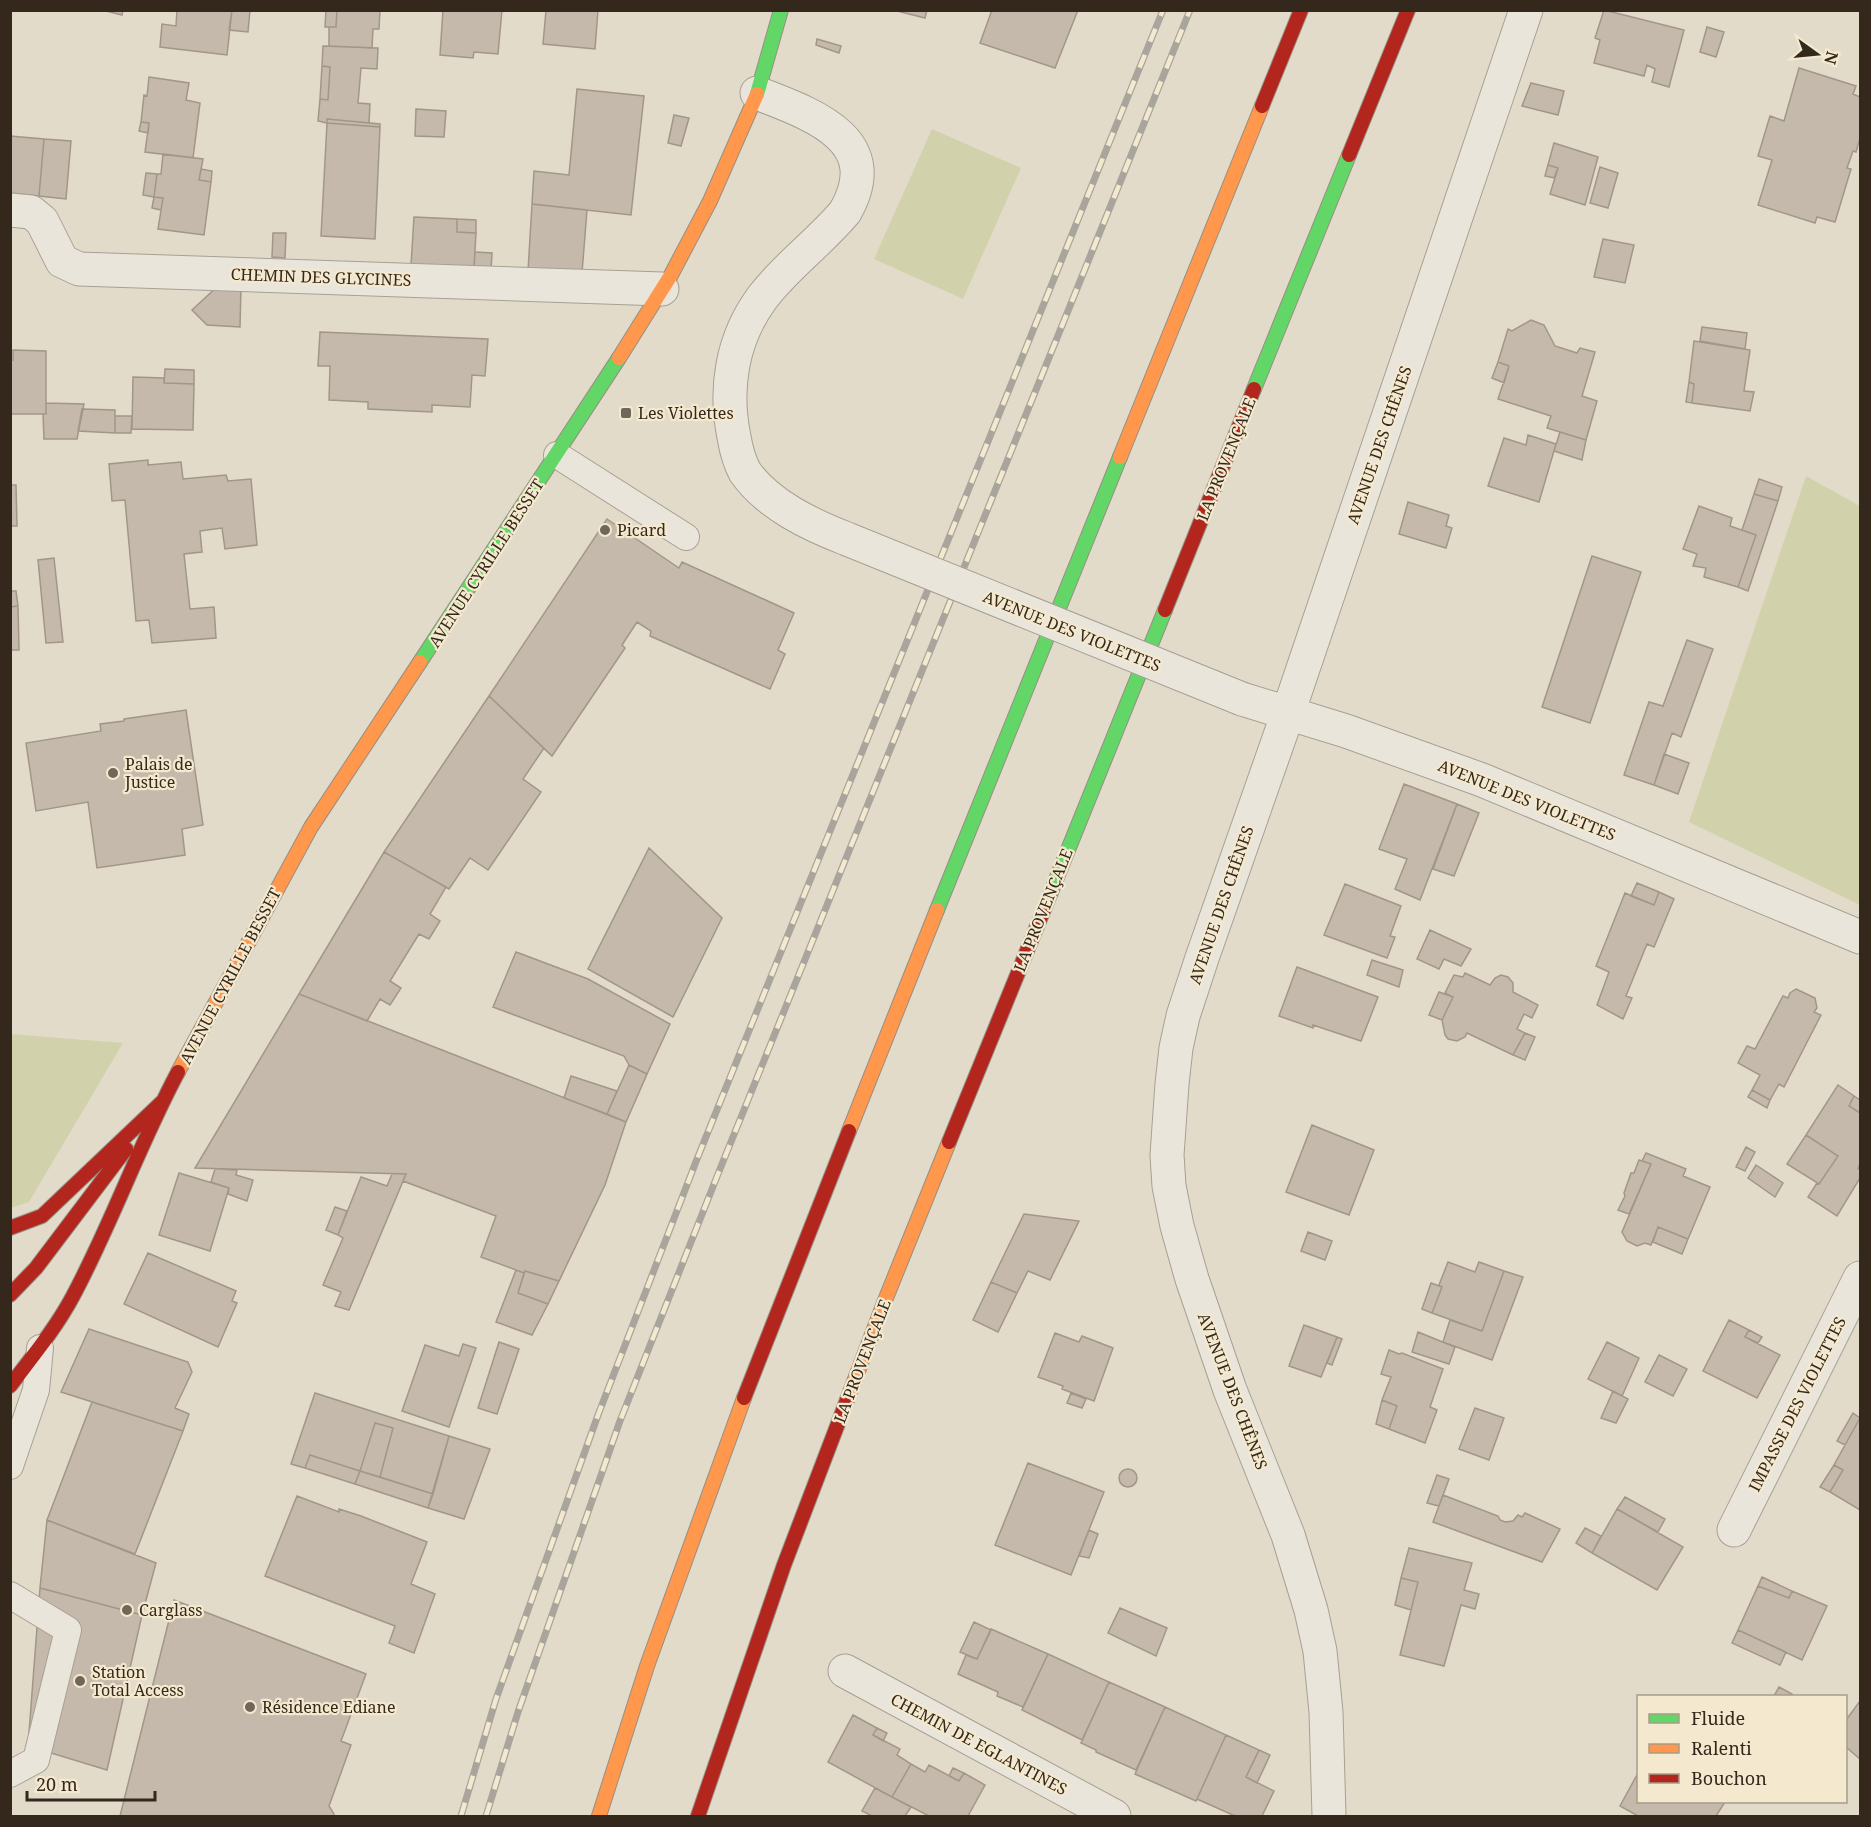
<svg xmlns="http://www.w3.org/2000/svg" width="1871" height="1827" viewBox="0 0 1871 1827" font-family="'Noto Serif',serif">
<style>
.green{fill:#d1d2ac}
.building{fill:#c5b9ab;stroke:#a29689;stroke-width:1.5}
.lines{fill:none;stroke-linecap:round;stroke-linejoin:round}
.lane-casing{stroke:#a7a093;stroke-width:28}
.street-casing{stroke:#a7a093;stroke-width:35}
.fast-casing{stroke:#968f83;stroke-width:16}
.slow-casing{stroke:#968f83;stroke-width:16}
.jam-casing{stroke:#968f83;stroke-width:16}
.lane{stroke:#eae5db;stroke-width:26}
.street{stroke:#eae5db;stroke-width:33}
.fast{stroke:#63d668;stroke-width:14}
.slow{stroke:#ff974d;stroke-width:14}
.jam{stroke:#b3261e;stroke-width:14}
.rail-casing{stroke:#a9a59c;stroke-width:7}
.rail{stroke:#f4e9ce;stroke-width:4.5;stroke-dasharray:14;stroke-linecap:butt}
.street-bridge-casing{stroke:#a7a093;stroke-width:35;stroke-linecap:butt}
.street-bridge{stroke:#eae5db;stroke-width:33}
.poi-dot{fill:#716759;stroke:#f4e9ce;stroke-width:2}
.labels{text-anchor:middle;stroke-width:4.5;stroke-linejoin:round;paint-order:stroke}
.street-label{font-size:16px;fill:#34281c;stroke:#f4e9ce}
.poi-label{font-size:16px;fill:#34281c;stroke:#f4e9ce;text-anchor:start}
</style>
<rect width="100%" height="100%" fill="#e2dbca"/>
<path class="green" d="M932,129l89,39 -58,131 -89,-40z
M1806,476l54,30v399l-171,-83z
M10,1034l113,9 -94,159 -18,6z"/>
<path class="building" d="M102,10h21l-1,5z
M177,10h55l-5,45 -67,-8 2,-23 14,2z
M232,10h18l-2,22 -19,-2z
M326,10h11l-1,17h-11z
M337,10h43l-1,19h-6l-1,19 -43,-2v-19h7z
M443,10h59l-4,44 -24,-2 -1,6 -33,-3z
M546,10h52l-3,39 -52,-5z
M893,10h34l-2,8z
M992,10h86l-23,58 -75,-25z
M1604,10l80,20 -15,57 -17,-5 3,-13 -8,-4 -3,11 -50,-13 6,-23 -5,-2z
M1707,27l17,5 -8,25 -16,-5z
M817,39l24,7 -2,7 -23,-8z
M323,46l55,2 -1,21 -16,-1 -3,35 12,1 -1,19 -42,-4v4l-9,-2 2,-22 8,1 2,-33 -8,-1z
M322,66l8,1 -2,33 -8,-1z
M1799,68l57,18 -3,8 7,3v41l-4,14 -3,-1 -6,17 4,1 -16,53 -18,-5 -2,6 -57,-18 14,-45 -14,-4 12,-40 14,5z
M149,77l40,6 -3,17 14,3 -7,55 -48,-6 4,-29 -8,-1 3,-27 3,1z
M1531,83l33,8 -6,24 -36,-9z
M577,89l67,7 -13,119 -99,-11 2,-33 35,4z
M416,109l30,2 -2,26 -29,-1z
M674,115l15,3 -8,28 -13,-3z
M327,119l53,5v3l-53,-4z
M141,122l8,1 -1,10 -9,-2z
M327,123l53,4 -5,112 -54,-3z
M10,136l34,3 -5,57 -29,-3z
M44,139l27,2 -5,58 -27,-3z
M1554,143l44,14 -13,48 -35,-11 8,-26 -10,-3z
M163,154l40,5 -4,21 12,2 -7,53 -46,-6 5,-31 -9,-1 3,-23h4z
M1548,165l10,3 -4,10 -9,-2z
M1600,167l18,6 -10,35 -18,-5z
M201,169l11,2 -1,11 -12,-2z
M146,173l11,1 -3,23 -11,-2z
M154,197l9,1 -2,12 -9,-2z
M532,204l55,6 -5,63 -54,-2z
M414,217l43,2v13l19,1 -2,35 -63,-3z
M457,219l19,1v13l-19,-1z
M273,233h13l-1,25 -13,-1z
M1603,239l31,6 -9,38 -31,-6z
M475,252l17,1 -1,17 -17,-2z
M219,285l22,1 -1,41 -33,-2 -15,-15z
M1531,320l13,5 11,21 22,7 3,-5 15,4 -13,44 15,5 -11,39 -39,-12 4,-12 -53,-17 11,-33 -11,-4 10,-33 4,2z
M1702,327l45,6 -2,16 -45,-8z
M320,332l168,7 -3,37 -13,-1 -2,32 -38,-2v7l-64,-3v-7l-39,-2 1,-34h-12z
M1694,341l56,9 -6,41 10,1 -4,19 -58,-8 2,-19 -5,-2z
M13,350l33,1v63h-36v-54h3z
M1498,362l11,4 -5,17 -12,-5z
M165,369l29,1v14l-30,-1z
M133,377l31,1v5l30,1 -1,46 -61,-1z
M1689,382l5,2 -2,19 -6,-1z
M46,403l38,1 -7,35h-33l-1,-25h3z
M82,409l33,1v23l-37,-2z
M115,416h17l-1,17h-16z
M1560,432l26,8 -4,20 -28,-9z
M1528,435l28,9 -17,58 -51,-16 16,-48 22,7z
M148,460v5l33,-3 2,17 43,-4 2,6 23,-2 6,66 -32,4 -3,-21 -22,3 2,21 -18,2 6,55 24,-2 2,31 -64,5 -3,-23 -13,1 -11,-121 -13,1 -3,-37z
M1759,479l23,8 -4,14 -24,-7z
M10,485h6l1,41h-7z
M1754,494l24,7 -30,90 -10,-4 18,-52 -14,-5z
M1408,502l41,13 -3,11 6,2 -6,20 -47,-14z
M1699,506l33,12 -2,8 26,9 -18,52 -34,-10 2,-9 -13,-2 4,-12 -14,-5z
M607,519l72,49 3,-6 112,51 -16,37 7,4 -15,35 -120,-53 1,-5 -14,-9 -15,23 3,3 -73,108 -63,-60z
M1592,556l49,16 -51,151 -48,-16z
M54,558l9,84 -17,1 -8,-83z
M10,591h6l2,15 -8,1z
M18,606l1,44h-9v-43z
M1687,640l26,9 -32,88 -9,-4 -18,52 -30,-10 25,-73 14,4z
M489,696l55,52 -21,31 18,13 -53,78 -18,-12 -21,31 -65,-37z
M186,710l17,115 -21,4 3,26 -88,13 -9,-66 -52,9 -10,-68 75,-12 -1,-7 24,-3v-2z
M1664,754l25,9 -11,31 -24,-9z
M1404,784l53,20 -37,96 -25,-11 12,-30 -28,-10z
M1457,804l22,9 -25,63 -21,-7z
M649,848l73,70 -49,99 -85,-48z
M384,852l62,35 -16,27 10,7 -11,18 -10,-5 -29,47 11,7 -11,17 -10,-6 -13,22 -68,-27z
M1637,883l22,9 -5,13 -23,-9z
M1345,884l56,22 -11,30 5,1 -8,21 -63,-23z
M1659,892l15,7 -20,48 -7,-3 -21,52 6,2 -9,21 -26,-14 12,-33 -13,-6 29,-73 29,12z
M1430,930l41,19 -10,17 -17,-7 -5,10 -22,-10z
M516,952l72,27 82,45 -23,50 -18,-9 -5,-9 -131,-49z
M1372,960l31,10 -4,17 -32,-12z
M1297,967l81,30 -17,44 -48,-16v3l-34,-12z
M1465,973l25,12 5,-7 6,-3 7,2 5,6v9l25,13 -6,13 -8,-4 -7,15 8,4 -12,22 -46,-22 -2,4 -8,4 -9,-2 -3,-4 -3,-15 11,-23 -8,-4 9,-18 9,2z
M1796,989l19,9 2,10 -3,4 7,3 -37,72 -5,-3 -9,16 -18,-10 8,-15 -22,-12 9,-17 8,3 28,-53 5,2 2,-5z
M1439,992l14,5 -11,23 -13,-5z
M299,994l327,128 -21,63 -46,96 -34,-10 -1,2 -43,-16 15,-41 -93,-35 3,-7 -211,-6z
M1525,1033l10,4 -10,23 -12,-5z
M629,1065l18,9 -21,48 -19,-8z
M571,1076l46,15 -10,23 -43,-16z
M1838,1085l16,11 -5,10 11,7v51l-2,4 2,2v8l-23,38 -29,-19 9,-14 2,1 19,-28 -32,-21z
M1752,1090l18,10 -3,8 -19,-11z
M1854,1096l6,4v13l-11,-7z
M1312,1125l62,25 -25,65 -63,-23z
M1806,1135l32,21 -19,28 -32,-20z
M1746,1147l9,5 -10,19 -9,-4z
M1646,1153l40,16 -3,7 27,11 -22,52 -30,-12 -7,18 -6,-2 -8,3 -10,-5 -5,-9 29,-68 -9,-3z
M1639,1160l12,4 -22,50 -11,-4 7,-14 -1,-3 7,-20h3z
M1756,1165l27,18 -8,14 -27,-19z
M215,1169l22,1 -1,5 17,5 -6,21 -19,-7 1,-6 -18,-6z
M179,1173l50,15 -19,63 -51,-16z
M392,1174h14l-57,136 -14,-4 6,-14 -18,-7 20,-47 -5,-3 23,-58 26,9z
M335,1207l12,4 -9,24 -12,-5z
M1024,1214l55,7 -29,59 -22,-9 -11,22 -26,-11z
M1658,1227l30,12 -6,15 -29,-12z
M1308,1232l24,9 -7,19 -24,-9z
M148,1253l88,38 -4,10 5,2 -19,44 -94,-43z
M1448,1262l27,10 4,-10 25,9 -22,60 -50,-18 10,-26 -3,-2z
M516,1270l8,3 -6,20 30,11 -16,31 -36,-13z
M525,1271l34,10 -11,23 -30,-11z
M1504,1271l19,6 -31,83 -49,-18 7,-22 32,11z
M991,1282l26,11 -19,39 -25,-12z
M1431,1283l11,4 -10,26 -10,-4z
M1729,1320l20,10 -4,7 35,18 -23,43 -54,-27z
M1304,1325l33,12 -16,40 -32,-11z
M89,1329l99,33 4,10 -17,36 14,6 -6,17 -122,-39z
M1749,1330l13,7 -4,6 -13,-6z
M1418,1332l37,15 -6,17 -37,-12z
M1055,1333l24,9 3,-6 31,12 -19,53 -32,-12 1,-3 -25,-9z
M1337,1337l5,2 -10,26 -5,-2z
M499,1342l20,7 -22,65 -19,-6z
M1607,1342l32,16 -17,38 -34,-17z
M463,1344l13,4 -27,79 -47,-16 23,-66 34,11z
M1389,1350l10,4 3,-1 41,16 -13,38 7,3 -12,33 -36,-14 8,-23 -15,-6 9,-23 -10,-3z
M1659,1355l28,14 -14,27 -28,-14z
M1613,1391l15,8 -12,24 -15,-5z
M315,1393l134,43 -16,58 -53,-17 13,-49 -18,-5 -15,48 -50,-16 -5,13 -14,-4z
M1071,1393l15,6 -4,9 -15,-5z
M1382,1400l15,6 -8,23 -13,-5z
M92,1402l91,29 -48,123 -88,-34z
M1475,1408l29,10 -15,42 -30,-11z
M1853,1413l7,5 -15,27 -8,-4z
M1860,1418v92l-30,-18 13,-22 -9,-5z
M375,1423l18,5 -13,49 -20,-6z
M449,1436l41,13 -26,70 -36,-11z
M310,1455l50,16 -5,13 -50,-16z
M1028,1463l76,29 -33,83 -76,-30z
M1834,1465l9,5 -13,22 -10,-5z
M1119 1478a9 9 0 1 1 18 0a9 9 0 1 1-18 0Z
M360,1471l73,23 -5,14 -73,-24z
M1437,1475l12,4 -10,27 -12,-3z
M1443,1495l55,21 2,4 5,2 8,-1 5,-6 4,2 3,-4 35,16 -18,33 -109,-40z
M297,1496l42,16v-3l22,7 66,26 -16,42 24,10 -21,59 -25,-10 6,-17 -130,-50z
M1625,1497l40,22 -7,13 -41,-23z
M1617,1509l66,38 -26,43 -65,-37z
M47,1520l109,43 -14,52 -102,-27z
M1585,1528l16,8 -9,17 -16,-10z
M1089,1530l9,4 -9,24 -10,-2z
M1409,1548l63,15 -8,27 15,4 -4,15 -14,-4 -17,61 -44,-11 18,-73 -17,-4z
M1762,1577l30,14 -3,7 -31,-12z
M1401,1578l17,4 -7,28 -16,-5z
M1758,1586l31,12 3,-7 35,15 -25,54 -64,-30z
M40,1588l102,27 -35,155 -79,-24z
M174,1600l192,74 -25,67 10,4 -22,61 5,8 -1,2h-213z
M1120,1608l47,20 -11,28 -48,-23z
M974,1622l17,8 -14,29 -17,-7z
M991,1629l57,25 -25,53 -26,-11 1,-4 -40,-18 8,-19 11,4z
M1738,1630l48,22 -6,13 -48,-22z
M1048,1654l61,28 -27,58 -60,-30z
M1109,1682l56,25 -29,63 -40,-18v-2l-15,-7z
M1779,1687l13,7 -1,2h-17z
M1860,1701v58l-14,-12v-27z
M1165,1707l61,28 -30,66 -61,-27z
M853,1715l24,13 -4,7 27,14 -3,6 14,9 -19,33 -64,-35z
M877,1728l10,5 -4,8 -10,-6z
M1226,1735l33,15 -13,27 28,14 -12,25h-27l-38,-17z
M1259,1750l11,5 -13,28 -11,-6z
M911,1764l14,8 4,-7 30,16 5,-8 21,12 -17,31h-39l-37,-19z
M953,1768l11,5 -5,8 -10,-5z
M1638,1773v29h87l-9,14h-78l-18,-10z
M875,1788l36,19 -6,9h-33l-10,-5z"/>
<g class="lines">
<g class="lane-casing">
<path id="lane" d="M557,455l129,82
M10,1466l26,-76 4,-42
M10,1595l58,35 -32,130 -26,14"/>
</g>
<g class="street-casing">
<path id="street" d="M757,93c54,21 130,46 88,119 -26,31 -59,54 -83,86 -30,41 -38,90 -28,139 2,12 5,24 11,35 23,33 66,53 102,67
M10,210l21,2 11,9 20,40 17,8 583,20
M1242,699l104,32 136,49 378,157
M1734,1530l126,-252
M845,1671l269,145
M1329,1816l-3,-104 -6,-61 -9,-41 -23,-75 -58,-145 -38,-111 -15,-53 -8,-40 -2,-31 5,-71 4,-36 7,-32 19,-58 86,-245 238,-703"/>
</g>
<g class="fast-casing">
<path id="fast" d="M757,94l24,-84
M1254,389l95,-234
M420,662l199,-304
M1051,892l114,-282
M937,910l183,-453"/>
</g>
<g class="slow-casing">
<path id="slow" d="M619,358l52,-83 39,-74 47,-107
M1120,457l142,-351
M178,1072l133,-245 109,-165
M849,1131l88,-221
M847,1400l37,-97 65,-161
M599,1816l48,-150 97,-268"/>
</g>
<g class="jam-casing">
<path id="jam" d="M1262,106l39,-96
M1349,155l59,-145
M1165,610l89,-221
M949,1142l102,-250
M10,1228l32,-12 120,-114
M10,1295l26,-27 90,-119
M10,1386c22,-29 46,-58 63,-90 39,-73 66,-151 105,-224
M744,1398l105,-267
M698,1816l86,-251 63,-165"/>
</g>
<use href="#lane" class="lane"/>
<use href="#street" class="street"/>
<use href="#fast" class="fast"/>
<use href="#slow" class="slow"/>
<use href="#jam" class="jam"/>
<g class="rail-casing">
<path id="rail" d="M461,1816l35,-117 102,-284 99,-256 466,-1149
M486,1816l32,-104 102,-291 100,-252 470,-1159"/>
</g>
<use href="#rail" class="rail"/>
<g class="street-bridge-casing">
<path id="street-bridge" d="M847,539l395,160"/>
</g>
<use href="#street-bridge" class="street-bridge"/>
</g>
<g class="poi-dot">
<rect x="620" y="407" width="12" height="12" rx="3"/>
<circle cx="605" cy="530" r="6"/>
<circle cx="113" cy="773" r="6"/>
<circle cx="127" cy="1610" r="6"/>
<circle cx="80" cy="1681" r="6"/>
<circle cx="250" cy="1707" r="6"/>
</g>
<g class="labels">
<g class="street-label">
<text transform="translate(321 277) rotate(2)" y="6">CHEMIN DES GLYCINES</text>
<text transform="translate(1379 445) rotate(-71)" y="6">AVENUE DES CHÊNES</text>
<text transform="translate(1226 459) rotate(-68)" y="6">LA PROVENÇALE</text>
<text transform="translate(486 563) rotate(-57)" y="6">AVENUE CYRILLE BESSET</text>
<text transform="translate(1072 631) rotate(22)" y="6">AVENUE DES VIOLETTES</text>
<text transform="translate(1527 800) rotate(22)" y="6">AVENUE DES VIOLETTES</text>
<text transform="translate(1221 905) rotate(-71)" y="6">AVENUE DES CHÊNES</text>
<text transform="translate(1043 910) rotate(-68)" y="6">LA PROVENÇALE</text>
<text transform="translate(230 976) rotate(-62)" y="6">AVENUE CYRILLE BESSET</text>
<text transform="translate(862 1361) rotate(-69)" y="6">LA PROVENÇALE</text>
<text transform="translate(1233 1391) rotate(69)" y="6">AVENUE DES CHÊNES</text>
<text transform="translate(1797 1404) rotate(-63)" y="6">IMPASSE DES VIOLETTES</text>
<text transform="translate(979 1744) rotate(28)" y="6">CHEMIN DE EGLANTINES</text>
</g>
<g class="poi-label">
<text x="638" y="419">Les Violettes</text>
<text x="617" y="536">Picard</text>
<text x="125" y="770">Palais de<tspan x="125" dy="18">Justice</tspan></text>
<text x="139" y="1616">Carglass</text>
<text x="92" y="1678">Station<tspan x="92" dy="18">Total Access</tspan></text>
<text x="262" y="1713">Résidence Ediane</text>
</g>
</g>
<rect width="1871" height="1827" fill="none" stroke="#34281c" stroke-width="24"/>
<rect x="1637" y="1695" width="210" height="108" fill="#f4e9ce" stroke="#a79c87" stroke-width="1.5"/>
<rect x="1649" y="1714" width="30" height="9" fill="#63d668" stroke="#a79c87" stroke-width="1.5"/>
<text x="1691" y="1725" font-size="18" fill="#34281c">Fluide</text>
<rect x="1649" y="1744" width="30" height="9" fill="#ff974d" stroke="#a79c87" stroke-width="1.5"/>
<text x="1691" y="1755" font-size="18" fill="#34281c">Ralenti</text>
<rect x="1649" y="1774" width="30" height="9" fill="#b3261e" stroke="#a79c87" stroke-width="1.5"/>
<text x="1691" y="1785" font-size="18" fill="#34281c">Bouchon</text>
<g transform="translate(1817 54) rotate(105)" stroke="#f4e9ce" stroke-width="4.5" paint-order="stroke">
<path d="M0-4.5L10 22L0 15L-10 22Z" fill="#34281c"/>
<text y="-9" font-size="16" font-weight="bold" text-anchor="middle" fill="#34281c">N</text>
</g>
<path d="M27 1791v9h128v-9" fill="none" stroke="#34281c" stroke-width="3"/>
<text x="36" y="1791" font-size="18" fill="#34281c" stroke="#f4e9ce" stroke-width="4.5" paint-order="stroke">20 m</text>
</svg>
